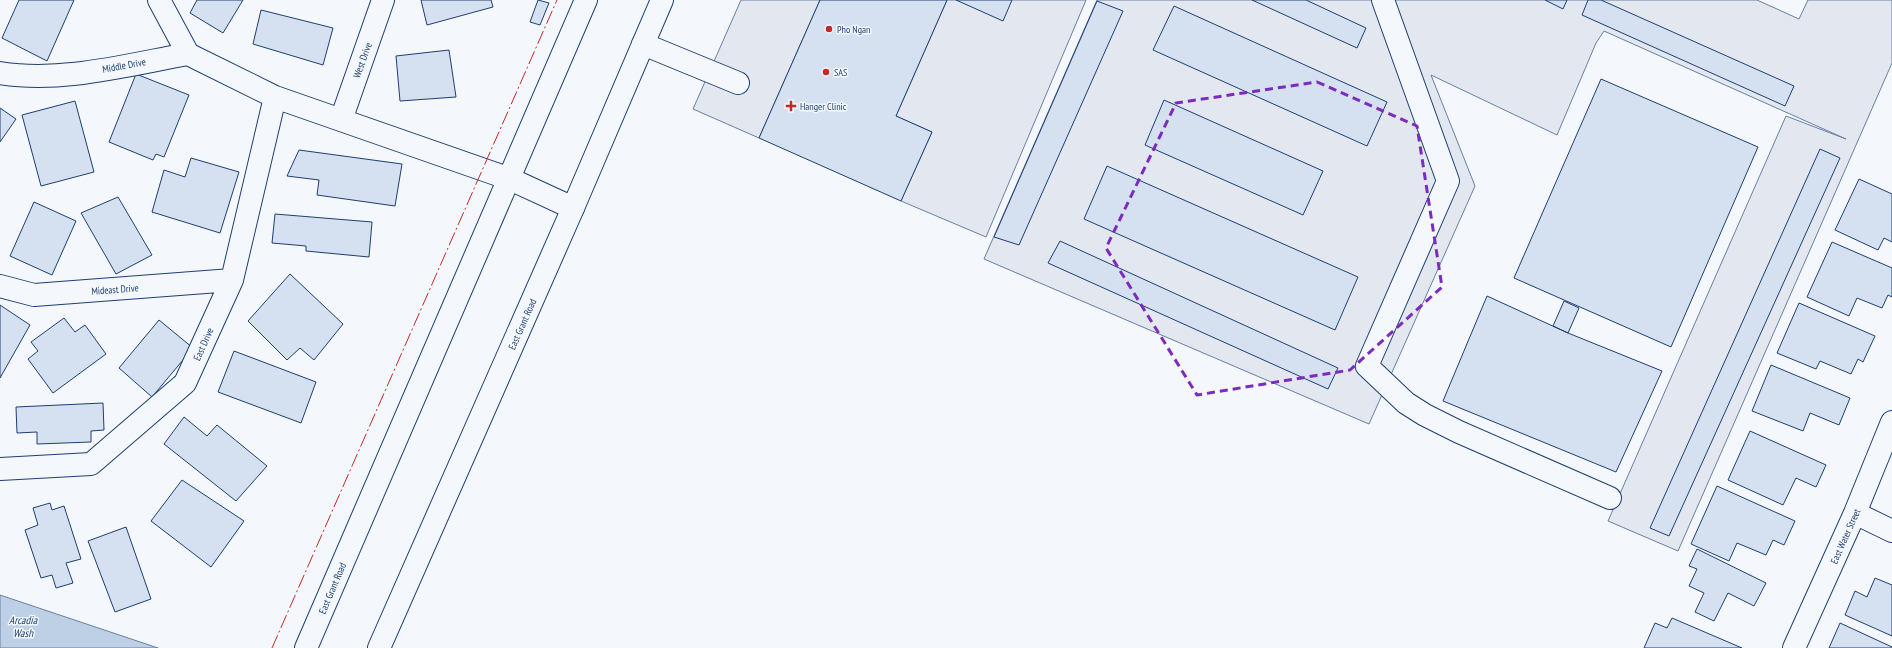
<svg xmlns="http://www.w3.org/2000/svg" width="1892" height="648" viewBox="0 0 1892 648" font-family="'PT Sans Narrow',sans-serif">
<style>
.parking{fill:#e3e8f0;stroke:#687fa3}
.water{fill:#bed0e5;stroke:#687fa3}
.building{fill:#d5e0f0;stroke:#1d3f73}
.lines{fill:none;stroke-linecap:round;stroke-linejoin:round}
.minor-casing{stroke:#1d3f73;stroke-width:24}
.major-casing{stroke:#1d3f73;stroke-width:24}
.minor{stroke:#f4f7fb;stroke-width:22}
.major{stroke:#f4f7fb;stroke-width:22}
.power{stroke:#c62828;stroke-width:1;stroke-dasharray:14 3 2 3;stroke-linecap:butt}
.marked{fill:none;stroke:#7b2cbf;stroke-width:3;stroke-dasharray:8 5;stroke-linejoin:round}
.poi-dot{fill:#c62828;stroke:#f4f7fb;stroke-width:1.5}
.labels{text-anchor:middle;stroke-width:3;stroke-linejoin:round;paint-order:stroke}
.poi-label{font-size:10px;fill:#1d3f73;stroke:#f4f7fb;text-anchor:start}
.street-label{font-size:10px;fill:#1d3f73;stroke:#f4f7fb}
.water-label{font-size:11px;font-style:italic;fill:#1d3f73;stroke:#f4f7fb}
</style>
<rect width="100%" height="100%" fill="#f4f7fb"/>
<path class="parking" d="M741,0h79l-61,138 -66,-29z
M947,0h139l-100,237 -85,-36 31,-69 -36,-16z
M1097,0h660l42,19 9,-19h84v63l-214,488 -70,-30 178,-405 60,23 -242,-108 -8,12 -39,92 -126,-60 44,111 -106,238 -385,-165z"/>
<path class="water" d="M0,595l158,53h-158z"/>
<path class="building" d="M19,0h55l-27,61 -45,-23z
M197,0h46l-20,33 -33,-20z
M421,0h70l2,7 -66,18z
M538,0l11,3 -9,22 -10,-3z
M820,0h127l-51,116 36,16 -31,69 -142,-63z
M956,0h56l-9,21z
M1252,0h54l60,28 -9,20z
M1545,0h22l-4,9z
M1588,0h13l193,86 -9,20 -203,-91z
M1097,1l26,10 -104,234 -25,-8z
M1174,6l213,96 -20,44 -214,-96z
M261,10l72,18 -10,37 -70,-21z
M449,50l7,47 -56,4 -4,-45z
M136,74l53,21 -25,62 -8,-3 -3,6 -44,-18z
M1601,79l157,68 -87,200 -157,-69z
M1164,100l159,71 -20,44 -158,-70z
M75,101l19,71 -53,14 -19,-71z
M0,108l16,11 -16,23z
M1820,149l20,9 -171,378 -19,-8z
M299,150l103,14 -7,42 -78,-11 2,-15 -32,-4z
M191,158l48,14 -19,61 -68,-21 12,-42 21,7z
M1107,166l251,111 -23,53 -251,-111z
M1859,179l33,15v48l-8,-4 -6,12 -43,-20z
M118,197l34,58 -36,19 -35,-61z
M34,202l42,19 -24,54 -42,-19z
M275,214l97,8 -3,35 -63,-6v-5l-34,-3z
M1060,241l278,127 -10,21 -280,-126z
M1832,242l60,26v29l-4,-2 -6,13 -25,-10 -8,18 -42,-19z
M290,274l53,50 -29,36 -14,-12 -13,12 -39,-39z
M1487,296l81,37 94,38 -46,101 -173,-71z
M1564,301l15,7 -11,25 -15,-7z
M1799,303l76,33 -12,26 -5,-3 -7,15 -31,-13 -4,8 -39,-16z
M0,305l30,20 -30,53z
M64,318l11,14 10,-7 21,29 -53,39 -25,-34 10,-8 -7,-9z
M159,320l34,28 -41,49 -33,-29z
M234,351l82,31 -15,41 -83,-31z
M1771,365l79,33 -11,27 -29,-12 -7,18 -51,-20z
M103,403l1,27 -13,1v11l-54,2v-12l-20,1 -1,-26z
M184,417l23,19 10,-11 50,41 -31,35 -72,-57z
M1750,431l76,34 -10,22 -20,-9 -13,27 -55,-25z
M182,480l62,41 -33,46 -60,-46z
M1717,486l78,35 -11,24 -11,-5 -7,15 -29,-12 -8,18 -38,-17z
M50,503l2,7 12,-4 17,53 -15,4 7,20 -17,5 -4,-13 -11,3 -16,-48 13,-5 -5,-17z
M126,527l25,72 -36,13 -27,-71z
M1697,549l69,34 -12,23 -26,-13 -14,28 -19,-9 9,-19 -15,-7 8,-17 -8,-3z
M1875,578l17,7v51l-47,-21 10,-24 12,6z
M1672,618l70,30h-98l11,-25 12,5z
M1840,623l52,24v1h-63z"/>
<g class="lines">
<g class="minor-casing">
<path id="minor" d="M1383,0l65,181 -81,185 39,37 19,12 34,17 151,66
M643,44l95,39
M188,54l87,43 235,82 63,29
M0,73c62,10 126,-8 188,-19l-29,-54
M341,120l42,-120
M0,286l34,9 198,-15
M0,469l91,-5 94,-81 47,-103 43,-183
M1855,513l37,18
M1794,648l61,-135 37,-91"/>
</g>
<g class="major-casing">
<path id="major" d="M306,648l280,-648
M379,648l194,-440 89,-208"/>
</g>
<use href="#minor" class="minor"/>
<use href="#major" class="major"/>
<path class="power" d="M272,648l285,-648"/>
</g>
<path class="marked" d="M1317,82l100,44 25,161 -92,83 -153,25 -91,-147 70,-145z"/>
<g class="poi-dot">
<circle cx="829" cy="29" r="4"/>
<circle cx="826" cy="72" r="4"/>
<path d="M789 100h4v4h4v4h-4v4h-4v-4h-4v-4h4z"/>
</g>
<g class="labels">
<g class="poi-label">
<text x="837" y="33">Pho Ngan</text>
<text x="834" y="76">SAS</text>
<text x="800" y="110">Hanger Clinic</text>
</g>
<g class="street-label">
<text transform="translate(362 60) rotate(-70)" y="4">West Drive</text>
<text transform="translate(124 65) rotate(-10)" y="4">Middle Drive</text>
<text transform="translate(115 289) rotate(-4)" y="4">Mideast Drive</text>
<text transform="translate(522 324) rotate(-66)" y="4">East Grant Road</text>
<text transform="translate(203 344) rotate(-66)" y="4">East Drive</text>
<text transform="translate(1845 536) rotate(-66)" y="4">East Water Street</text>
<text transform="translate(332 588) rotate(-67)" y="4">East Grant Road</text>
</g>
<g class="water-label">
<text x="23" y="624">Arcadia<tspan x="23" dy="13">Wash</tspan></text>
</g>
</g>
</svg>
